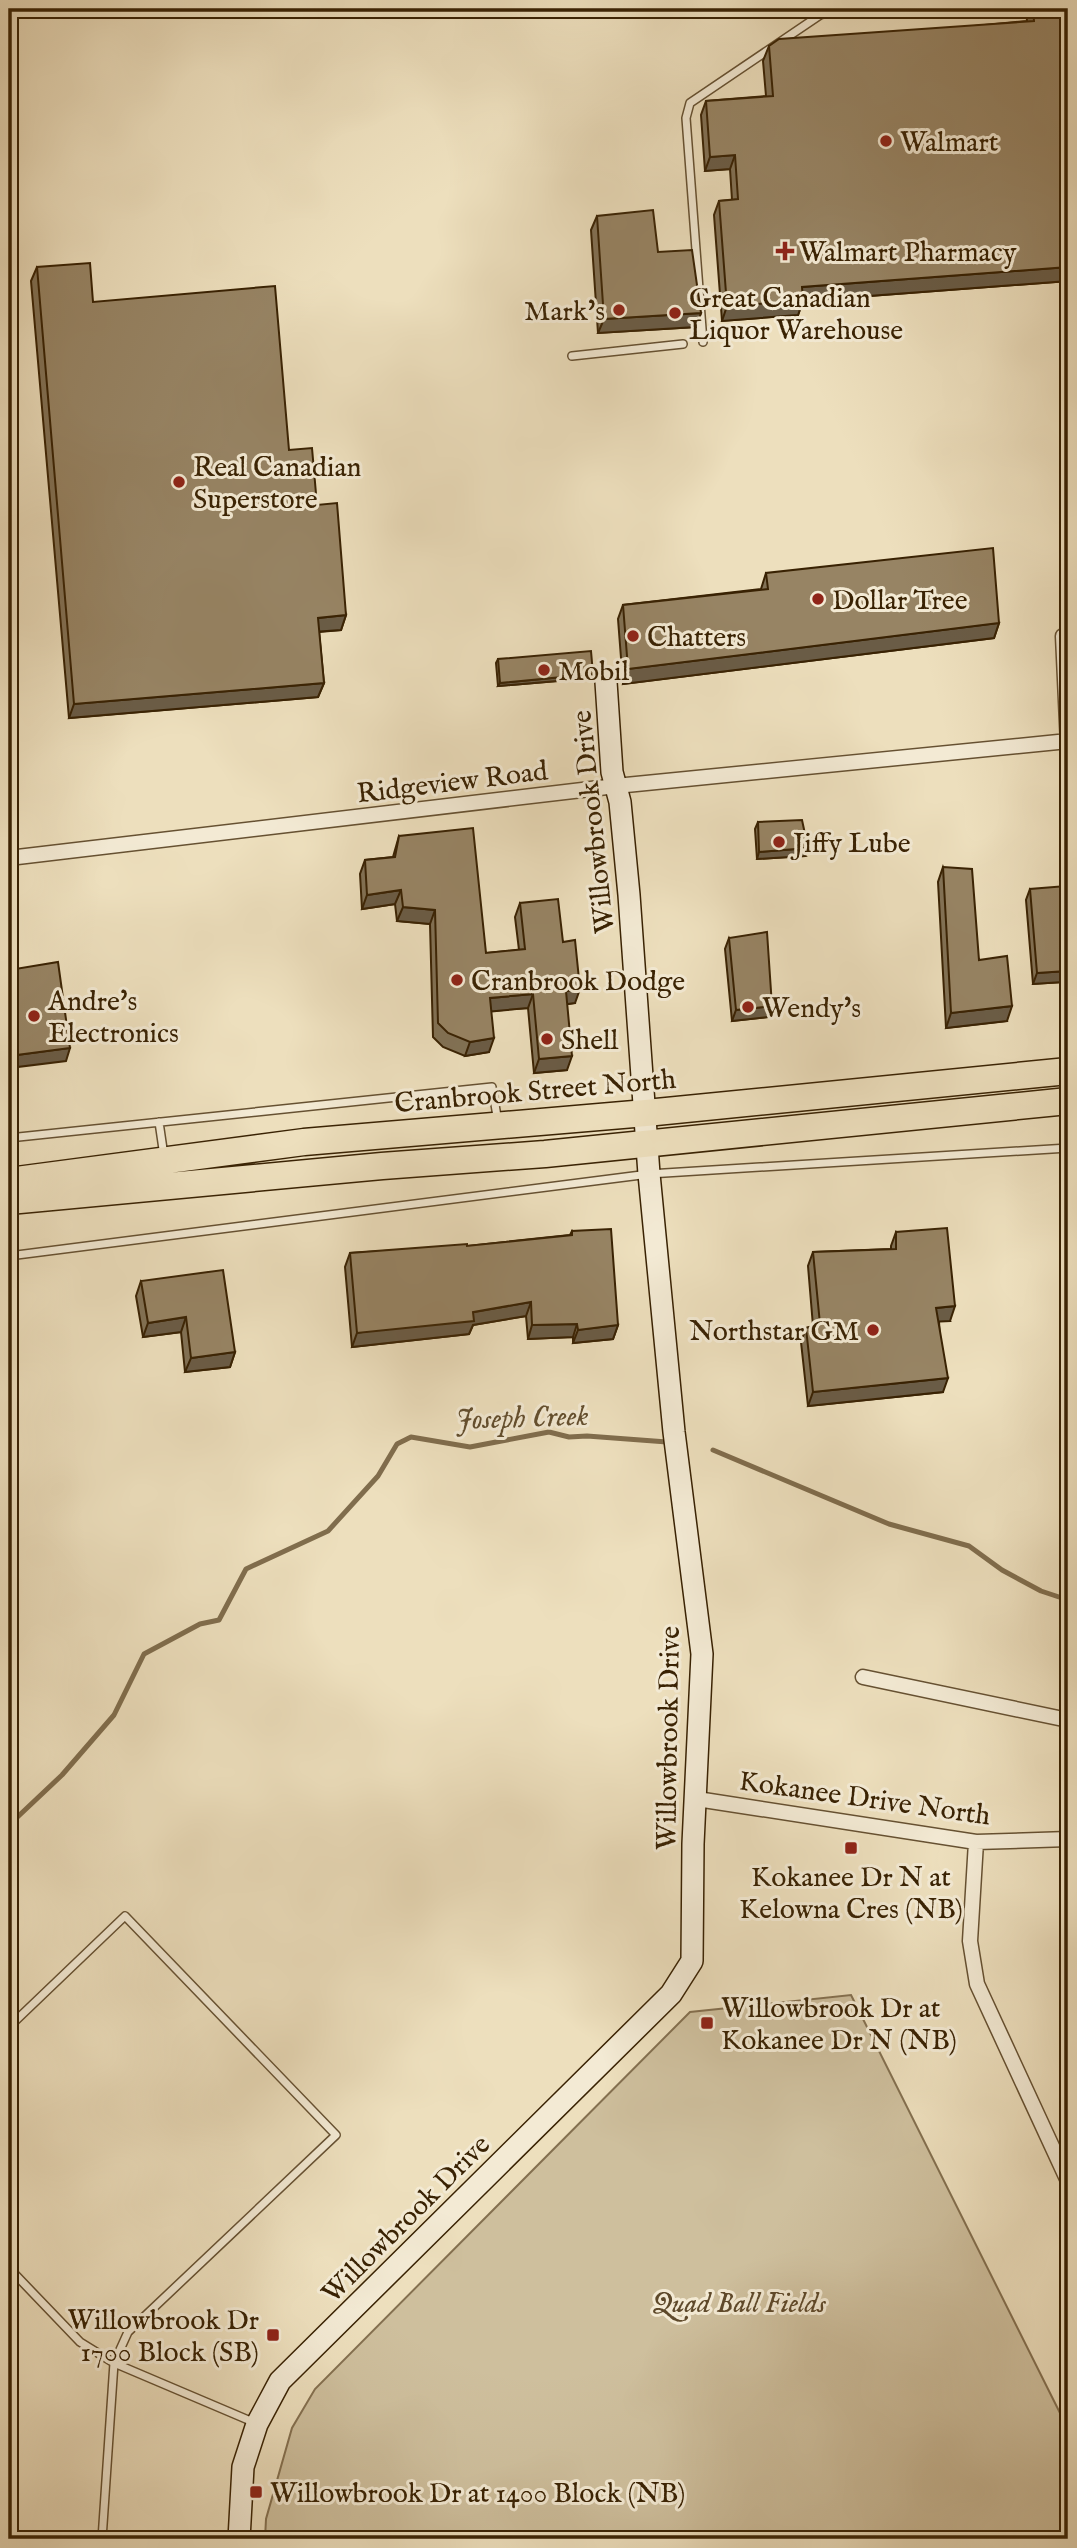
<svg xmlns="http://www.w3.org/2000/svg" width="1077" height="2548" viewBox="0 0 1077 2548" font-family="'IM FELL English',serif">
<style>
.green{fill:#cebf9d;stroke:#847050;stroke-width:2}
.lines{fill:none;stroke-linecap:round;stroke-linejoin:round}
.stream{stroke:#806d4d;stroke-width:5}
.lane-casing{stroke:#665132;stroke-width:10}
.street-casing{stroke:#665132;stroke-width:17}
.secondary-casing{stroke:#392203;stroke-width:24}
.highway-casing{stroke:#392203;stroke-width:29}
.lane{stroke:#f3ead4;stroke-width:7}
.street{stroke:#f3ead4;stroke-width:14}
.secondary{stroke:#f3ead4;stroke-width:21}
.highway{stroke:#eddfbd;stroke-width:26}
.wall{fill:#827256;stroke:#392203;stroke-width:2}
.shaded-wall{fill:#6a5c46;stroke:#392203;stroke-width:2}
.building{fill:#978464;stroke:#392203;stroke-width:2}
.poi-dot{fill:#8f2418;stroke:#f3ead4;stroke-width:2.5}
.labels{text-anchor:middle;stroke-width:6;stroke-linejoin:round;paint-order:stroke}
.poi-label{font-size:28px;fill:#392203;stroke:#f3ead4;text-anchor:start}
.street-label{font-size:28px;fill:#392203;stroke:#f3ead4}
.park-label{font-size:28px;font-style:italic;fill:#5e492a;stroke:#f3ead4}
.water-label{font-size:30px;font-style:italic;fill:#634e2e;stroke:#f3ead4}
</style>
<rect width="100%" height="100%" fill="#eddfbd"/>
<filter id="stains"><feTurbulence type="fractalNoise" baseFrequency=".00286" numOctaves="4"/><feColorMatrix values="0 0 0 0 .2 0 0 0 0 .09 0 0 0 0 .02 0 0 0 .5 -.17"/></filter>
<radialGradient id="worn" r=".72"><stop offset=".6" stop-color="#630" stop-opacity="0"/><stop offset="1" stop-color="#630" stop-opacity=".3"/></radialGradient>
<path class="green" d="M851,1995l217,434v110h-803l1,-20 26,-91 23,-39 375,-377z"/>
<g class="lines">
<path class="stream" d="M713,1450l176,74 80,22 33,24 39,21 27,9
M9,1825l53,-50 52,-60 30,-61 56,-30 19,-4 27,-51 82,-38 50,-55 19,-32 14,-7 59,10 79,-15 20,5 18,-1 80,6"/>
<g class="lane-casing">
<path id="lane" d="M703,342l-17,-224 4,-15 130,-88 21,-6
M572,356l111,-12
M159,1122l5,34
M9,1138l483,-51 6,35
M9,1256l640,-82 419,-26
M9,2027l116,-111 211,219 -208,197 -14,31 -12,176
M9,2268l71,74 34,21 139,59"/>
</g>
<g class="street-casing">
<path id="street" d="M1063,636l5,109
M9,858l607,-72 452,-45
M863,1677l205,43
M697,1799l279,43 92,-3
M976,1842l-6,99 7,43 91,197"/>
</g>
<g class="secondary-casing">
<path id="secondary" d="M239,2539l4,-72 14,-43 23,-43 391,-387 21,-33 1,-117 9,-190 -28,-222 -25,-258 -20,-279 -9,-93 -8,-30 -6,-90"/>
</g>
<g class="highway-casing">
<path id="highway" d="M9,1181l295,-39 342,-29 422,-42
M9,1201l373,-35 163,-12 523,-53"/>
</g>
<use href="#lane" class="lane"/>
<use href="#street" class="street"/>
<use href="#secondary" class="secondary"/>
<use href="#highway" class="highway"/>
</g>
<path class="wall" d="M1026,9h42v272l-265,20 -5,14 -76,6 -8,-106 5,-14 13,-1 -2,-31 -25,2 -4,-56 5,-14 60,-5 -3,-35 6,-15 258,-25z
M597,216l61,36 43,61 -5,14 -98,6 -7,-103z
M37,267l56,35 196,148 28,55 29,110 -5,15 -22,2 5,51 -6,14 -249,21 -38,-437z
M766,573l233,50 -5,15 -371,46 -5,-65 5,-14 138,-16z
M498,659l95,15 -1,4 -94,8 -2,-23z
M758,822l47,34 -48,3 -2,-30z
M399,836l87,117 33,-3 -4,-33 5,-14 43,39 12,61 -8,1v66l-33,3 -6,-65 -37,3 -2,41 -24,4 -22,-9 -10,-10 -3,-113 -33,-3 -2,-17 -33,5 -2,-35 5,-14 28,-3z
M943,867l36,93 28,61 -61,7 -8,-146z
M1030,889l38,19v25l-2,6h-2l3,32 -4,11 -30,2 -7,-84z
M729,938l39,79 -36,4 -7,-72z
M572,1231l46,94 -5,14 -40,4v-6l-45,2 -2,-23 -53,9 -4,9 -117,13 -7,-80 5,-14 117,-7 103,-11z
M896,1232l54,89h-11l4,71 -135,14 -7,-64 5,-14 7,-2 -5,-60 5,-14 78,-3v-3z
M141,1281l94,71 -5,15 -45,5 -4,-40 -38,5 -7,-41z"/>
<path class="shaded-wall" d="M735,155l-5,14 -25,2 5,-14z
M1068,267v14l-265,20 -5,14 -76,6 5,-15 75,-19z
M701,313l-5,14 -98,6 6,-14z
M346,615l-5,15 -28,2 5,-14z
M999,623l-5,15 -371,46 5,-15z
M593,674l-1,4 -94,8 2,-3z
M324,683l-6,14 -249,21 5,-14z
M808,848l-3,8 -48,3 2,-7z
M401,890l-6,14 -33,5 5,-14z
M403,907l32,3 -5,14 -33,-3z
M1063,928h5v5l-2,6h-7z
M1067,971l-4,11 -30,2 4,-11z
M580,989l-5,14 -14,2 5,-14z
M533,994l-5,14 -43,4 5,-14z
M772,1006l-4,11 -36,4 4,-11z
M1012,1006l-5,15 -61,7 5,-15z
M494,1038l-5,14 -24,4 5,-14z
M70,1048l-4,13 -57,7v-12z
M572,1056l-5,14 -33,3 5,-14z
M531,1302l-5,14 -53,9 -4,9 -117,13 5,-14z
M955,1306l-5,15 -19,1 5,-14z
M186,1317l-5,15 -38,5 5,-14z
M577,1324l-4,13 -45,2 4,-14z
M618,1325l-5,14 -40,4 5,-13z
M235,1352l-5,15 -45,5 6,-14z
M948,1378l-5,14 -135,14 5,-14z"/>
<path class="building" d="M1033,9h35v258l-266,20 1,14 -76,5 -8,-105 19,-2 -3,-44 -25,2 -4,-56 67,-5 -4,-50 10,-7 255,-18z
M653,210l5,42 34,-2 9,63 -97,6 -7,-103z
M90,263l3,39 182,-16 14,164 23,-2 5,57 20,-2 9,112 -28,3 6,65 -250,21 -37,-437z
M993,548l6,75 -371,46 -5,-64 145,-16 -2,-16z
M591,651l2,23 -93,9 -2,-24z
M802,820l6,28 -49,4 -1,-30z
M473,828l13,125 39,-4 -5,-46 38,-4 5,43 12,-2 5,49 -14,2 6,65 -33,3 -6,-65 -43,4 4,40 -24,4 -22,-9 -10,-10 -3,-113 -32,-3 -2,-17 -34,5 -2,-35 30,-3 4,-21z
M943,867l29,2 7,91 28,-4 5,50 -61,7z
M1066,886l2,22v20h-5l4,43 -30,2 -7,-84z
M767,932l5,74 -36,4 -7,-72z
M58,962l12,86 -61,8v-86z
M947,1228l8,78 -19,2 12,70 -135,14 -7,-64 14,-4 -7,-72 83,-3v-17z
M611,1229l7,96 -40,5 -1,-6 -45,1 -1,-23 -58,10 1,9 -117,12 -7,-80 117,-9v2l105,-11v-4z
M223,1270l12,82 -44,6 -5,-41 -38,6 -7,-42z"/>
<g class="poi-dot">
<circle cx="886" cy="141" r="7"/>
<path d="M781.5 240.5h7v7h7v7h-7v7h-7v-7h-7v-7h7z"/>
<circle cx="619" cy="310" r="7"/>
<circle cx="675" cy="313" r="7"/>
<circle cx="179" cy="482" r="7"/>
<circle cx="818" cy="599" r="7"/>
<circle cx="633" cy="636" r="7"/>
<circle cx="544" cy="670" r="7"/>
<circle cx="779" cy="842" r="7"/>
<circle cx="457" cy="980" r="7"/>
<circle cx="748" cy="1007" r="7"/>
<circle cx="34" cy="1016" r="7"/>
<circle cx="547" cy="1039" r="7"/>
<circle cx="873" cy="1330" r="7"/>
<rect x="844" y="1841" width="14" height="14" rx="3.5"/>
<rect x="700" y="2016" width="14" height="14" rx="3.5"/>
<rect x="266" y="2328" width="14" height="14" rx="3.5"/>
<rect x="249" y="2485" width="14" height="14" rx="3.5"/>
</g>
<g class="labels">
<g class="poi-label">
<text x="900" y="151">Walmart</text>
<text x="799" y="261">Walmart Pharmacy</text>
<text x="689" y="307">Great Canadian<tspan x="689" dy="32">Liquor Warehouse</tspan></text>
<text x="605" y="320" text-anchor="end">Mark's</text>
<text x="193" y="476">Real Canadian<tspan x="193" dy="32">Superstore</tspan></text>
<text x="832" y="609">Dollar Tree</text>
<text x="647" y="646">Chatters</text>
<text x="558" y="680">Mobil</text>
<text x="793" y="852">Jiffy Lube</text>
<text x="471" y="990">Cranbrook Dodge</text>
<text x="48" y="1010">Andre's<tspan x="48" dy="32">Electronics</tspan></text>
<text x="762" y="1017">Wendy's</text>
<text x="561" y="1049">Shell</text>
<text x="859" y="1340" text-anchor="end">Northstar GM</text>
<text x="851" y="1886" text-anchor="middle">Kokanee Dr N at<tspan x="851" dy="32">Kelowna Cres (NB)</tspan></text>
<text x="721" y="2017">Willowbrook Dr at<tspan x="721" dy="32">Kokanee Dr N (NB)</tspan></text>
<text x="259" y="2329" text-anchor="end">Willowbrook Dr<tspan x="259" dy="32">1700 Block (SB)</tspan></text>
<text x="270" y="2502">Willowbrook Dr at 1400 Block (NB)</text>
</g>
<g class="street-label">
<text transform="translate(452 781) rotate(-7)" y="10">Ridgeview Road</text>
<text transform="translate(592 822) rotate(-96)" y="10">Willowbrook Drive</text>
<text transform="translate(535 1090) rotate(-5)" y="10">Cranbrook Street North</text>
<text transform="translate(667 1738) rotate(-89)" y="10">Willowbrook Drive</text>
<text transform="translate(865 1797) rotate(8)" y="10">Kokanee Drive North</text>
<text transform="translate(405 2218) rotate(-45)" y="10">Willowbrook Drive</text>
</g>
<g class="park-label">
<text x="739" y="2312">Quad Ball Fields</text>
</g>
<g class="water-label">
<text transform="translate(522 1417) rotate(-2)" y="10">Joseph Creek</text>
</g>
</g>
<rect width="1077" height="2548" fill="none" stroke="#eddfbd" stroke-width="35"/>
<rect x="10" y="10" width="1056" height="2527" fill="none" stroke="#392203" stroke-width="3.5"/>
<rect x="18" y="18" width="1042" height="2513" fill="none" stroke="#392203" stroke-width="2"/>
<rect width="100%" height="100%" filter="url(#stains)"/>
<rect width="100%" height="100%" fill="url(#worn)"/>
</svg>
